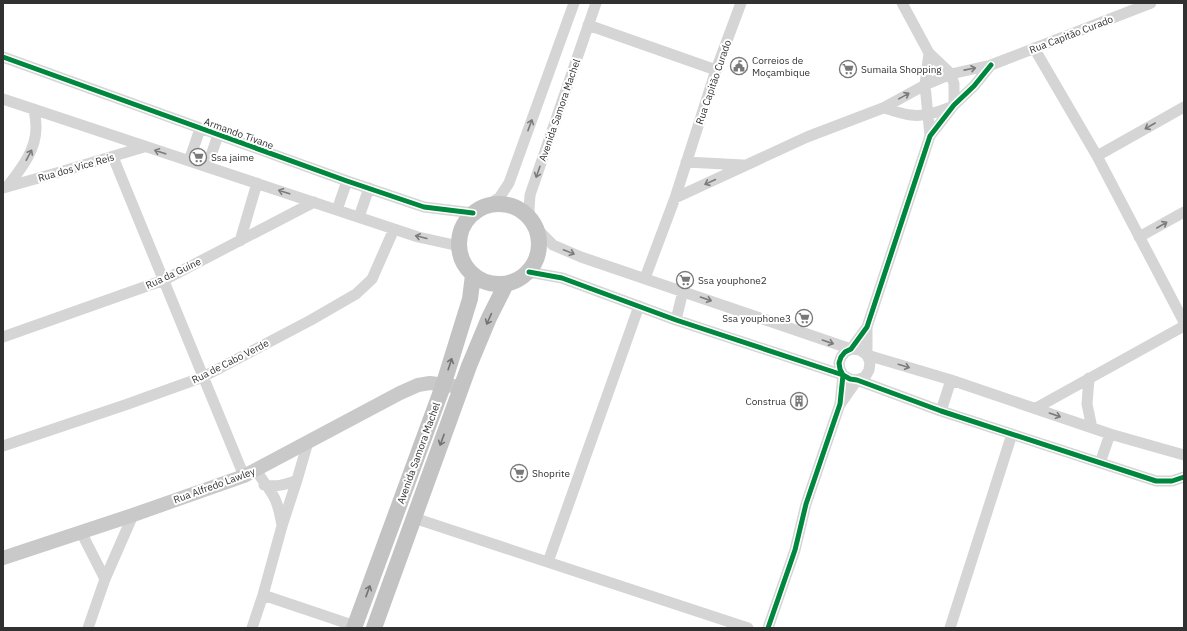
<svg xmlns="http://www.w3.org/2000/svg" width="1187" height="631" viewBox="0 0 1187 631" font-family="'IBM Plex Sans',sans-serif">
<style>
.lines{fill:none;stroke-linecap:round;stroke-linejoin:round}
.minor{stroke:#d5d5d5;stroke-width:11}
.major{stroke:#c9c9c9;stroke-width:14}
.highway{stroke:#c3c3c3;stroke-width:16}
.cycleway-casing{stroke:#fff;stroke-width:8}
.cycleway{stroke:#00873e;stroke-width:5}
.oneway{stroke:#7b7b7b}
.oneway2{stroke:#737373}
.labels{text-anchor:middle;stroke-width:4;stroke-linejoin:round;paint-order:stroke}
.street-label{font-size:10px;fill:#313131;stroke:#fff}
.poi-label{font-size:10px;fill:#313131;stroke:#fff;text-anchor:start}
</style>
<rect width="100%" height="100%" fill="#fff"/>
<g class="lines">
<path class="minor" d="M902,3l27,50 22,21 3,10v21
M588,25l128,45
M1034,48l63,108 87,166
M929,53l-4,32 5,51
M3,57l344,124 77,26 49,6
M3,99l391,130 24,8 41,9
M883,108c9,2 19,6 28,7 15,2 29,-4 42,-9
M1097,156l87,-49
M113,157l131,319
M189,161l11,-32
M686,162l57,3
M207,167l11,-32
M7,187c13,-17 29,-36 29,-59 0,-6 -1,-13 -2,-19
M3,188l57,-16 84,-25
M675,198l132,-61 76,-29 42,-23 26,-11 40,-9 160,-62
M486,206l13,-8 10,-15 65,-180
M337,210l10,-29
M359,217l10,-29
M530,217l-1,-7 1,-15 66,-192
M538,230l15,15 28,12 270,92 9,1 7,5 84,25 159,54 74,21
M1139,237l45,-25
M240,241l17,-58
M529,272l33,6 114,42 167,55 7,4 7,1 84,31 215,70h16l12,-4
M645,278l30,-80 41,-128 25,-67
M676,320l7,-29
M3,337l161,-57 150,-78
M1089,378l-2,26 5,24
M841,403l16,-23 8,-3 4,-7 1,-8 -3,-7v-28
M1036,408l148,-82
M941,411l10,-31
M3,446l122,-41 78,-28 108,-57 45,-26 16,-15 22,-50
M1100,463l10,-29
M256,470c6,10 13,18 18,27 5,9 6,19 8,28
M264,485c13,2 21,0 33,-5
M414,518l334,110
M81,532l24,47
M548,562l91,-256
M263,595l92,31
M88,628l17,-49 28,-64
M252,628l11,-33 19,-69 15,-46 11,-38
M768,628l27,-78 11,-46 34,-100 3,-29 -3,-6 -1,-6 2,-6 4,-5 6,-3 16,-22 63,-191 24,-31 20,-19 17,-21
M950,628l62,-194"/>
<path class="major" d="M3,558l130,-43 111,-39 156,-83 18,-8 12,-2 31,4"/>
<path class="highway" d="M459 244a40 40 0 1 1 80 0a40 40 0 1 1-80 0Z
M354,628l89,-242 27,-87 3,-24
M374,628l95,-262 20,-48 17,-34"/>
<g class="cycleway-casing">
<path id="cycleway" d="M3,57l344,124 77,26 49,6
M529,272l33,6 114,42 167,55 7,4 7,1 84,31 215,70h16l12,-4
M768,628l27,-78 11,-46 34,-100 3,-29 -3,-6 -1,-6 2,-6 4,-5 6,-3 16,-22 63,-191 24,-31 20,-19 17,-21"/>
</g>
<use href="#cycleway" class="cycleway"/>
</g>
<defs><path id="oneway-shaft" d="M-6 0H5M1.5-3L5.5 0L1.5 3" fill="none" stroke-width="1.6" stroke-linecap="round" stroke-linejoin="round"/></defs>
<g class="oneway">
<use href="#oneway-shaft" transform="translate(970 69) rotate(-11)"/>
<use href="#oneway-shaft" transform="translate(904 96) rotate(-29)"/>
<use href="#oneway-shaft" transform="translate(530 125) rotate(-70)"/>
<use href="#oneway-shaft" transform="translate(1150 126) rotate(150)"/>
<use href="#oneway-shaft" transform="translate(160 152) rotate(-162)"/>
<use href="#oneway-shaft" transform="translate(29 155) rotate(-62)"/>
<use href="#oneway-shaft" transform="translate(538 172) rotate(109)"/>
<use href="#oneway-shaft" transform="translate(710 182) rotate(155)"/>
<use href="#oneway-shaft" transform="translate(284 192) rotate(-162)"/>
<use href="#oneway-shaft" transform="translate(1162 225) rotate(-30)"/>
<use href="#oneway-shaft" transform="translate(421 237) rotate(-166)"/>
<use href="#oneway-shaft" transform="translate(569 252) rotate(22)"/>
<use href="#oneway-shaft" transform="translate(706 299) rotate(19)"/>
<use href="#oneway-shaft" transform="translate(828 342) rotate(19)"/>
<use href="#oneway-shaft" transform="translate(904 366) rotate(17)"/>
<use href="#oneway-shaft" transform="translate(1055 415) rotate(19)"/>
</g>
<g class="oneway2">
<use href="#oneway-shaft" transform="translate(489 319) rotate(114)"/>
<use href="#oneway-shaft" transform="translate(450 364) rotate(-72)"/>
<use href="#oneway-shaft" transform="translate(442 440) rotate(110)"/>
<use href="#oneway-shaft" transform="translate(368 591) rotate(-70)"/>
</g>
<defs>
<g id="civic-ring" transform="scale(0.9)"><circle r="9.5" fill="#fff" stroke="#797979" stroke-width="1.5"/><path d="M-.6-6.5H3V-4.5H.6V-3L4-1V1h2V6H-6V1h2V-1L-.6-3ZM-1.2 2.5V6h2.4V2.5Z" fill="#797979"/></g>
<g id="supermarket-ring" transform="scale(0.9)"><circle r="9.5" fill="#fff" stroke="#797979" stroke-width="1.5"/><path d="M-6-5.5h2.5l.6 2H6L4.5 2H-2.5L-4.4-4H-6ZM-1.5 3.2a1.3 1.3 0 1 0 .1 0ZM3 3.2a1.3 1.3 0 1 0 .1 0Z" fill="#797979"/></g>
<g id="building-ring" transform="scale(0.9)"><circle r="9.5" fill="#fff" stroke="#797979" stroke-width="1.5"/><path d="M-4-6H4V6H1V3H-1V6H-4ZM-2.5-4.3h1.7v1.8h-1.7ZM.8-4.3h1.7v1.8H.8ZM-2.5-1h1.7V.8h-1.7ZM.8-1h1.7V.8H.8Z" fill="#797979"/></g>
</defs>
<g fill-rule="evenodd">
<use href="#civic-ring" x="739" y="66"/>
<use href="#supermarket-ring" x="848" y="69"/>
<use href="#supermarket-ring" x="198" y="157"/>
<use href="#supermarket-ring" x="685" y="280"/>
<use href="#supermarket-ring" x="804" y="318"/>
<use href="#building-ring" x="799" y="401"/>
<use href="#supermarket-ring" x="519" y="473"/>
</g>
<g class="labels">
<g class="street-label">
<text transform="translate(1071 34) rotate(-21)" y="4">Rua Capitão Curado</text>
<text transform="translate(713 82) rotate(-71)" y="4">Rua Capitão Curado</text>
<text transform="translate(559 110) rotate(-71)" y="4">Avenida Samora Machel</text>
<text transform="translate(239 133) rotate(20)" y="4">Armando Tivane</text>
<text transform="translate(76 167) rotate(-16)" y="4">Rua dos Vice Reis</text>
<text transform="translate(173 273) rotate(-25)" y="4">Rua da Guine</text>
<text transform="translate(230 361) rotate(-27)" y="4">Rua de Cabo Verde</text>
<text transform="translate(418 453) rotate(-70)" y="4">Avenida Samora Machel</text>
<text transform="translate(214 485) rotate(-20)" y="4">Rua Alfredo Lawley</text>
</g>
<g class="poi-label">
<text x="752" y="64">Correios de<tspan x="752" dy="12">Moçambique</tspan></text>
<text x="861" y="73">Sumaila Shopping</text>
<text x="211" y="161">Ssa jaime</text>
<text x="698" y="284">Ssa youphone2</text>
<text x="791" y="322" text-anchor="end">Ssa youphone3</text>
<text x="786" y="405" text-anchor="end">Construa</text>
<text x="532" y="477">Shoprite</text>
</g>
</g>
<rect width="1187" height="631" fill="none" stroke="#313131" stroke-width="8"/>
</svg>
